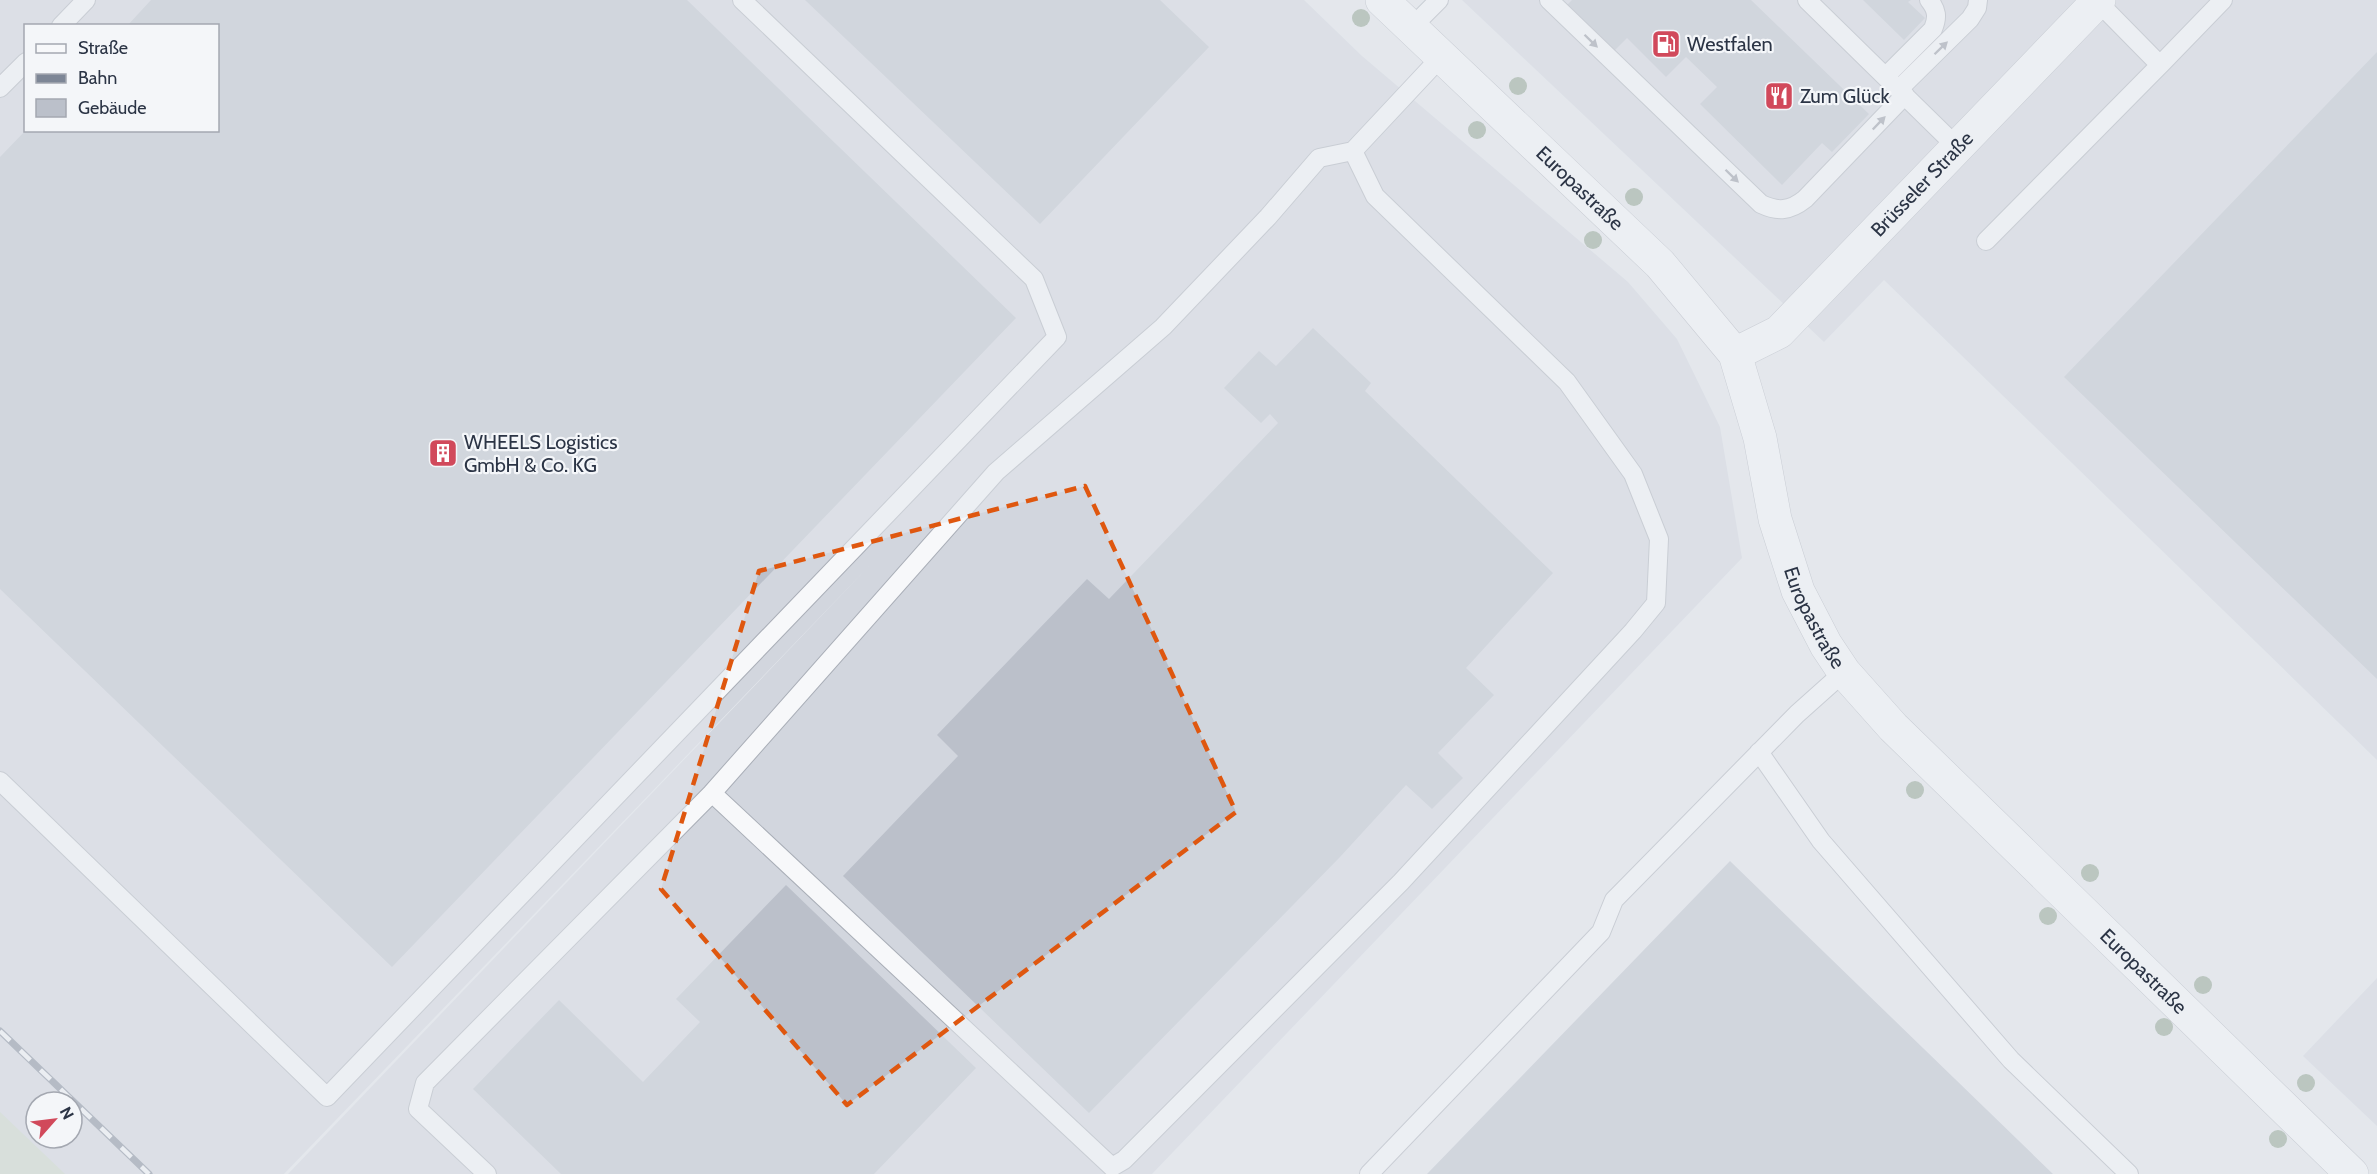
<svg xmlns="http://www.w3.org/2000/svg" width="2377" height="1174" viewBox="0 0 2377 1174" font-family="Cabin,sans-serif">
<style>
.built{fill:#d2d6de;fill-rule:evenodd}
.green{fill:#c9d6c5}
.building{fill:#bbc0ca}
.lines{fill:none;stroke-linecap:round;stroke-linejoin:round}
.lane-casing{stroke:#a9aeb7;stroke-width:20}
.street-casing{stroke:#a9aeb7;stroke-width:34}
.lane{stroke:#f7f8fa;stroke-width:18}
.street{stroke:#f7f8fa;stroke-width:33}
.rail-casing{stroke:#7d8696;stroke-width:7}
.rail{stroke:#f4f6f9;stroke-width:4.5;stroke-dasharray:14;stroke-linecap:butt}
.tree{fill:#899d89}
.oneway{fill:#9196a0}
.marked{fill:none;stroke:#df570f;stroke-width:4.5;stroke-dasharray:12 8;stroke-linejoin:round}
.labels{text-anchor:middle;stroke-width:4.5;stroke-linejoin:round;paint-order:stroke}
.poi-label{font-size:20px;fill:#2b3445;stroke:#f4f6f9;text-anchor:start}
.street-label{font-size:20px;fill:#2b3445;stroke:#f4f6f9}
</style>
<rect width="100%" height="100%" fill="#e4e7ec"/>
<path class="built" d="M0,0h1304l58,56 266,226 49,57 43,88 22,131 -590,616h-864l583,-610 -587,610h-284zM26,26h192v104h-192zM36,1102h36v36h-36z
M1462,0h915v760l-493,-480 -60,62z
M2377,978v148l-74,-70z"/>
<path class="green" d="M0,1112l65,62h-65z"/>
<path class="building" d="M151,0h536l329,318 -624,649 -392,-378v-432l26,-27h192v-104h-91z
M805,0h355l49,47 -169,177z
M1572,0h179l118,114 -37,38 -10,-9 -40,42 -82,-81 17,-17 -31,-30 -20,20 -39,-39 -13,13 -47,-46z
M1863,0h48l-3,2 17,16 -21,22z
M2377,52v627l-313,-302z
M1313,328l58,55 -6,8 188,182 -87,95 28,27 -56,58 25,25 -31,31 -26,-24 -66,72 -251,256 -246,-237 115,-120 -21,-21 150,-156 22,20 169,-176 -8,-9 -9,9 -37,-35 35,-37 17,15z
M1730,861l323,313h-626z
M786,885l190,183 -102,106h-313l-88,-85 86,-89 84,82 57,-60 -24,-23z"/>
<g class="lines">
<g class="lane-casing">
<path id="lane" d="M1549,0l212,204c17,8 29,7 44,-5l100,-104
M1807,0l149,146
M61,26l25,-26
M1411,28l28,-28
M2160,65l63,-65
M1886,76l47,-47c5,-12 4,-19 -4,-29
M0,88l26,-26
M1899,89l71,-70 7,-11 1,-8
M1353,151l22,45 192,186 66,92 26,65 -3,64 -23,28 -232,251 -277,278 -12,7 -400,-374 284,-321 167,-145 105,-110 51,-59 34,-7 88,-94
M1986,241l174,-176 -64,-65
M1759,752l62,89 190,219 118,114
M0,781l327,316 730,-760 -23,-58 -292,-279
M487,1174l-69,-65 7,-26 287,-290
M1369,1174l232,-242 13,-32 183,-186 47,-42"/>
</g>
<g class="street-casing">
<g id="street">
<path id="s1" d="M1382,0l278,264 75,90 25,84 15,81 23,72 28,54 18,27 49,55 459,447"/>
<path id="s2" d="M1735,354l44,-22 320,-332"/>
</g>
</g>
<use href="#lane" class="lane"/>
<use href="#street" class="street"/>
<g class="rail-casing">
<path id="rail" d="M0,1031l149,143"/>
</g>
<use href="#rail" class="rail"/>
</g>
<g class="tree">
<circle cx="1361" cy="18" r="9"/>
<circle cx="1518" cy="86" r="9"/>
<circle cx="1477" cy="130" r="9"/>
<circle cx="1634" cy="197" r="9"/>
<circle cx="1593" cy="240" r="9"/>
<circle cx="1915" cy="790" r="9"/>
<circle cx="2090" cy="873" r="9"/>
<circle cx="2048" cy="916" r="9"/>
<circle cx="2203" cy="985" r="9"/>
<circle cx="2164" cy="1027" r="9"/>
<circle cx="2306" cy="1083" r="9"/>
<circle cx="2278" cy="1139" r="9"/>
</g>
<defs><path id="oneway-solid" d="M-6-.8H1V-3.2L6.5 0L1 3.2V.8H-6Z" transform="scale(1.5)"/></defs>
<g class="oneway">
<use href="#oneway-solid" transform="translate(1591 41) rotate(44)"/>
<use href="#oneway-solid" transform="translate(1941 48) rotate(-44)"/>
<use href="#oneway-solid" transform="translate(1879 123) rotate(-46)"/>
<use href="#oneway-solid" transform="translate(1732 176) rotate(44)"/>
</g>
<path d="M0 0H2377V1174H0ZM1085,486l151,326 -389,293 -186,-216 98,-318z" fill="#e4e7ec" fill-opacity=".55" fill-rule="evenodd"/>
<path class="marked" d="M1085,486l151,326 -389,293 -186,-216 98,-318z"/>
<defs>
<g id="fuel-square" transform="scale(1.5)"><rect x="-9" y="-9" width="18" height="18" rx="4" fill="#d1495b" stroke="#f4f6f9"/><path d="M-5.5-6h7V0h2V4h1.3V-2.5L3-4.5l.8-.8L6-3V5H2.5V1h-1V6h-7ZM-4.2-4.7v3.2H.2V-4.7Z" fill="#fff"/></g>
<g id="restaurant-square" transform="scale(1.5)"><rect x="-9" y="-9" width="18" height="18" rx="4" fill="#d1495b" stroke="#f4f6f9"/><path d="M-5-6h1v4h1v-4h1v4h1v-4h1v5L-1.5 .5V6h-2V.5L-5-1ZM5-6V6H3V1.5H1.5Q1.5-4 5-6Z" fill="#fff"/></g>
<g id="building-square" transform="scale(1.5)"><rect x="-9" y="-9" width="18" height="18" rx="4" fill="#d1495b" stroke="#f4f6f9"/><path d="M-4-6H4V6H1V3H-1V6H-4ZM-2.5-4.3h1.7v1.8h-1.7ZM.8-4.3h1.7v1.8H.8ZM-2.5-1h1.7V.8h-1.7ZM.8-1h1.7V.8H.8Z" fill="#fff"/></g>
</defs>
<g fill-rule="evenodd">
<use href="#fuel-square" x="1666" y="44"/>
<use href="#restaurant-square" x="1779" y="96"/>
<use href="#building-square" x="443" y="453"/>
</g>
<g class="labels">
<g class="poi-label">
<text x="1687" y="51">Westfalen</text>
<text x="1800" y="103">Zum Glück</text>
<text x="464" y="449">WHEELS Logistics<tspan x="464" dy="23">GmbH &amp; Co. KG</tspan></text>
</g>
<g class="street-label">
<text dy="7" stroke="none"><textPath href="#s2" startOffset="255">Brüsseler Straße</textPath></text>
<text dy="7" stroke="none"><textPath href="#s1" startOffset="273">Europastraße</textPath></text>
<text dy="7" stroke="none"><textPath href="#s1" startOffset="777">Europastraße</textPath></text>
<text dy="7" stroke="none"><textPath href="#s1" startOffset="1263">Europastraße</textPath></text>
</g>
</g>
<rect x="24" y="24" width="195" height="108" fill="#f4f6f9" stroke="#a4a8b1" stroke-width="1.5"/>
<rect x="36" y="44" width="30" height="9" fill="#f7f8fa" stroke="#a4a8b1" stroke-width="1.5"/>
<text x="78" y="54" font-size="18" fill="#2b3445">Straße</text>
<rect x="36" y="74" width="30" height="9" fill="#7d8696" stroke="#a4a8b1" stroke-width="1.5"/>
<text x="78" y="84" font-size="18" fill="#2b3445">Bahn</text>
<rect x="36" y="99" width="30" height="18" fill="#bbc0ca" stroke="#a4a8b1" stroke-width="1.5"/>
<text x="78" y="114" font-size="18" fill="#2b3445">Gebäude</text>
<g transform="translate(54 1120) rotate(62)"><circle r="28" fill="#f4f6f9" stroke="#a4a8b1" stroke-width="1.5"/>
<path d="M0-4.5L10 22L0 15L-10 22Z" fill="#d1495b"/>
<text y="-9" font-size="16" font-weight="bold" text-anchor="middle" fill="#2b3445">N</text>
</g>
</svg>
